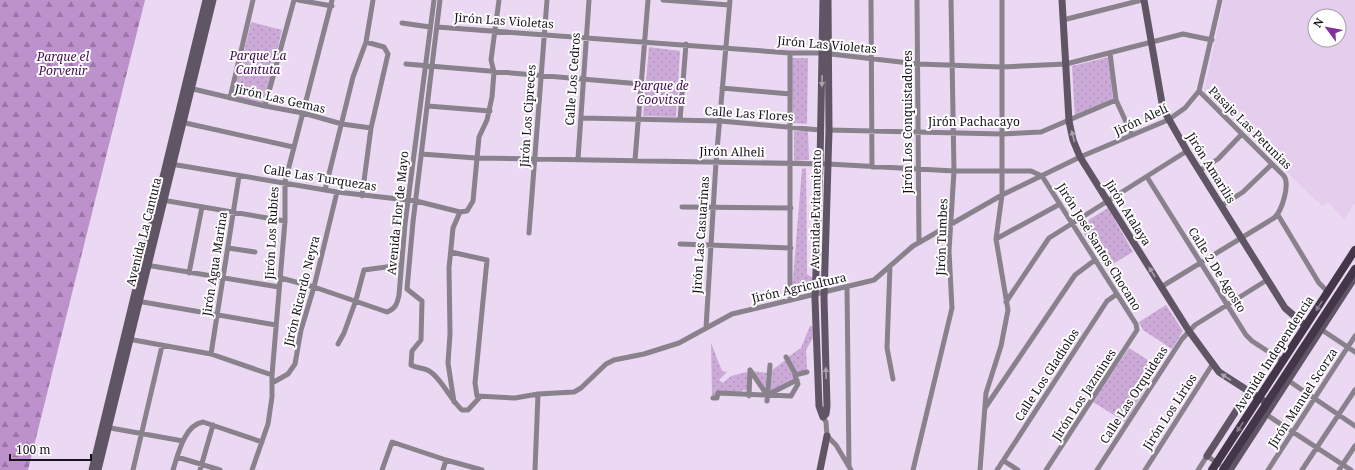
<svg xmlns="http://www.w3.org/2000/svg" width="1355" height="470" viewBox="0 0 1355 470" font-family="'Noto Serif',serif">
<style>
.built{fill:#e5cdee;fill-rule:evenodd}
.grass{fill:url(#grass-dots)}
.forest{fill:url(#forest-firs)}
.lines{fill:none;stroke-linecap:round;stroke-linejoin:round}
.street{stroke:#89818c;stroke-width:5}
.secondary{stroke:#605564;stroke-width:7}
.primary{stroke:#433648;stroke-width:8}
.oneway{fill:#a8a2aa}
.oneway2{fill:#857c88}
.labels{text-anchor:middle;stroke-width:4;stroke-linejoin:round;paint-order:stroke}
.street-label{font-size:12px;fill:#18121b;stroke:#fff}
.park-label{font-size:12px;font-style:italic;fill:#420952;stroke:#fff}
</style>
<defs>
<pattern id="grass-dots" width="8" height="8" patternUnits="userSpaceOnUse"><rect width="8" height="8" fill="#cbaad7"/><path d="M2 2h.1M6 6h.1" fill="none" stroke="#ae91b8" stroke-width="1.8" stroke-linecap="round"/></pattern>
<pattern id="forest-firs" width="22" height="20" patternUnits="userSpaceOnUse"><rect width="22" height="20" fill="#bd92cc"/><path d="M5 1l3.5 6h-7zM16 11l3.5 6h-7z" fill="#9976a5"/></pattern>
</defs>
<rect width="100%" height="100%" fill="#ebd8f2"/>
<path class="built" d="M1224,0h131v203l-11,17 -15,-17 -7,3 -118,-114zM1315,16h24v24h-24z"/>
<path class="grass" d="M251,22l31,8 -18,73 -31,-6z
M649,47l31,4 -4,66 -33,-1z
M1109,57l4,42 -38,18 -3,-51z
M791,58h17l-1,66 -14,-1z
M794,131h14l1,29 -15,1z
M806,168l1,106 7,5v11l-22,1 10,-122z
M1108,208l25,44 -27,16 -27,-42z
M1166,305l17,26 -11,18 -29,-19 -4,-8z
M810,326h3v12l-7,12 1,20 -11,2 -8,-15 13,-9z
M711,343l11,28 5,1 -8,8 4,3 8,-7 16,-4 1,1 1,18 -7,-1 -1,5 -24,-3v6l-5,-1z
M1129,348l30,19 -34,55 -32,-20z
M787,359l7,13 1,8 -24,11 -1,-1 2,-20z
M752,371l15,2 -2,18z"/>
<path class="forest" d="M0,0h145l-117,470h-28z"/>
<g class="lines">
<path class="street" d="M298,0l34,6
M440,0l-27,222 -6,67 15,12 -1,39 -9,11 -1,14c7,4 15,2 21,8 12,10 18,26 30,37h6l12,-13
M663,0l66,5
M871,0l1,167
M917,0l2,243
M1063,20l79,-20
M402,23l28,4
M437,27l353,26h32l96,11 84,3 64,-3 117,-30 29,6
M790,53v247
M1110,53l6,47 16,35
M406,64l235,20
M189,88l76,18 38,7 39,11 29,4
M722,88l68,6
M230,98l23,-98
M265,106l29,-106
M428,106l62,5
M581,118l139,3 100,9
M680,120l6,-76
M181,122l112,25
M829,130l173,4 39,-2 75,-32
M421,154l55,4 352,6 126,7h77l11,5
M578,159l11,-159
M635,160l13,-160
M171,164l166,28 79,9 44,11 7,-1 6,-10 6,-64 8,-17 5,-23 2,-25 -3,-12 8,-60
M1199,171l19,-12 24,-25
M1042,176l94,148 1,6 -91,140
M1147,177l99,158 6,6 31,20
M325,190l28,-113 13,-35 7,-42
M362,196l9,-68 17,-74 -4,-7 -18,-5
M162,200l123,21
M1221,206l22,-14 29,-28
M682,207l109,1
M1278,215l41,68 9,9
M529,233l18,-233
M996,239l64,-35
M680,244l111,4
M228,248l27,4
M451,252l36,8 -12,123 2,13 38,2 23,-4 36,-2 7,-4 25,-24 8,-4 30,-6 35,-11 53,-29 142,-34 39,-34 89,-51 78,-38 88,-37 17,-12 14,-17 21,-91
M146,265l133,22
M890,266l-3,82 6,31
M189,273l13,-66
M281,278l33,9 73,25c9,-4 10,-8 12,-17l6,-71 29,-224
M847,287l2,179
M1161,287l113,-69c8,-7 16,-33 10,-42l-85,-85
M137,301l139,24
M1006,302l43,-64 138,-87
M706,328l10,-166 14,-162
M1319,328l36,24
M128,339l83,15 61,21
M338,344l6,-11 12,-33 8,-30 37,-5
M211,354l28,-178
M786,357l10,18
M750,370l17,25 30,-15
M1286,379l69,47
M272,383l16,-9 7,-10 6,-34 13,-43 23,-95
M749,396l1,-26
M713,398h4l1,-5 73,3 7,-12 -3,-9 12,-3
M767,401l3,-36
M454,402l-6,-39 2,-29 -1,-66 4,-40 7,-16
M985,408l90,-133 20,-15
M1264,413l87,57
M823,417l3,5 1,14 9,9 15,25
M105,427l78,14
M177,457l43,13
M1004,461l14,9
M133,470l29,-124
M173,470c5,-15 11,-45 30,-48l59,20
M200,470l13,-45
M252,470l16,-46 4,-27v-22l13,-154v-39l47,-182
M382,470l10,-28 54,18 36,10
M443,470l3,-10
M535,470l3,-76
M913,470l39,-162 -3,-57 5,-80 -3,-171
M980,470l6,-77 15,-47 7,-36 -12,-71 6,-44v-195
M997,470l110,-169 10,-7
M1097,470l85,-131 13,-14 72,-45
M1145,470l67,-105
M1198,470l9,-14 12,8
M1268,470l87,-134
M1302,470l53,-80
M1339,470l16,-24"/>
<path class="secondary" d="M823,0l-3,164 -5,135 4,107 4,11 3,-3 1,-8 -3,-108 5,-168 -1,-130
M1062,0l7,121 4,19 7,17 109,174 30,41 48,31
M1144,0l19,109 24,42 98,157 21,18
M1207,456l42,-65
M92,470l114,-470
M98,470l115,-470
M820,470l7,-34
M1230,470l125,-193"/>
<path class="primary" d="M1212,470l143,-220
M1223,470l132,-201"/>
</g>
<defs><path id="oneway-solid" d="M-6-.8H1V-3.2L6.5 0L1 3.2V.8H-6Z"/></defs>
<g class="oneway">
<use href="#oneway-solid" transform="translate(822 81) rotate(91)"/>
<use href="#oneway-solid" transform="translate(1073 136) rotate(-104)"/>
<use href="#oneway-solid" transform="translate(1152 272) rotate(-122)"/>
<use href="#oneway-solid" transform="translate(826 373) rotate(-92)"/>
<use href="#oneway-solid" transform="translate(1226 377) rotate(-147)"/>
</g>
<g class="oneway2">
<use href="#oneway-solid" transform="translate(1319 306) rotate(123)"/>
<use href="#oneway-solid" transform="translate(1240 427) rotate(123)"/>
</g>
<g class="labels">
<g class="street-label">
<text transform="translate(504 21) rotate(4)" y="4">Jirón Las Violetas</text>
<text transform="translate(827 45) rotate(5)" y="4">Jirón Las Violetas</text>
<text transform="translate(573 79) rotate(-86)" y="4">Calle Los Cedros</text>
<text transform="translate(280 99) rotate(13)" y="4">Jirón Las Gemas</text>
<text transform="translate(749 114) rotate(4)" y="4">Calle Las Flores</text>
<text transform="translate(528 116) rotate(-86)" y="4">Jirón Los Cipreces</text>
<text transform="translate(1141 120) rotate(-25)" y="4">Jirón Alelí</text>
<text transform="translate(908 122) rotate(-90)" y="4">Jirón Los Conquistadores</text>
<text x="974" y="126">Jirón Pachacayo</text>
<text transform="translate(1250 128) rotate(45)" y="4">Pasaje Las Petunias</text>
<text transform="translate(732 152) rotate(1)" y="4">Jirón Alheli</text>
<text transform="translate(1211 168) rotate(58)" y="4">Jirón Amarilis</text>
<text transform="translate(320 178) rotate(9)" y="4">Calle Las Turquezas</text>
<text transform="translate(816 209) rotate(-89)" y="4">Avenida Evitamiento</text>
<text transform="translate(398 213) rotate(-84)" y="4">Avenida Flor de Mayo</text>
<text transform="translate(1128 213) rotate(58)" y="4">Jirón Atalaya</text>
<text transform="translate(144 232) rotate(-76)" y="4">Avenida La Cantuta</text>
<text transform="translate(272 233) rotate(-87)" y="4">Jirón Los Rubíes</text>
<text transform="translate(701 235) rotate(-86)" y="4">Jirón Las Casuarinas</text>
<text transform="translate(942 237) rotate(-88)" y="4">Jirón Tumbes</text>
<text transform="translate(1099 247) rotate(58)" y="4">Jirón José Santos Chocano</text>
<text transform="translate(215 264) rotate(-81)" y="4">Jirón Agua Marina</text>
<text transform="translate(1217 270) rotate(58)" y="4">Calle 2 De Agosto</text>
<text transform="translate(799 288) rotate(-13)" y="4">Jirón Agricultura</text>
<text transform="translate(302 291) rotate(-76)" y="4">Jirón Ricardo Neyra</text>
<text transform="translate(1274 354) rotate(-57)" y="4">Avenida Independencia</text>
<text transform="translate(1047 375) rotate(-57)" y="4">Calle Los Gladiolos</text>
<text transform="translate(1084 395) rotate(-57)" y="4">Jirón Los Jazmines</text>
<text transform="translate(1134 395) rotate(-57)" y="4">Calle Las Orquideas</text>
<text transform="translate(1303 398) rotate(-57)" y="4">Jirón Manuel Scorza</text>
<text transform="translate(1170 412) rotate(-57)" y="4">Jirón Los Lirios</text>
</g>
<g class="park-label">
<text x="258" y="60">Parque La<tspan x="258" dy="14">Cantuta</tspan></text>
<text x="63" y="61">Parque el<tspan x="63" dy="14">Porvenir</tspan></text>
<text x="661" y="90">Parque de<tspan x="661" dy="14">Coovitsa</tspan></text>
</g>
</g>
<g transform="translate(1327 28) rotate(302)"><circle r="19" fill="#ffffff" stroke="#a3a0a4"/>
<path d="M0-3L7 15L0 10L-7 15Z" fill="#832f9e"/>
<text y="-6" font-size="11" font-weight="bold" text-anchor="middle" fill="#18121b">N</text>
</g>
<path d="M10 454v6h81v-6" fill="none" stroke="#18121b" stroke-width="2"/>
<text x="16" y="454" font-size="12" fill="#18121b" stroke="#ffffff" stroke-width="3" paint-order="stroke">100 m</text>
</svg>
